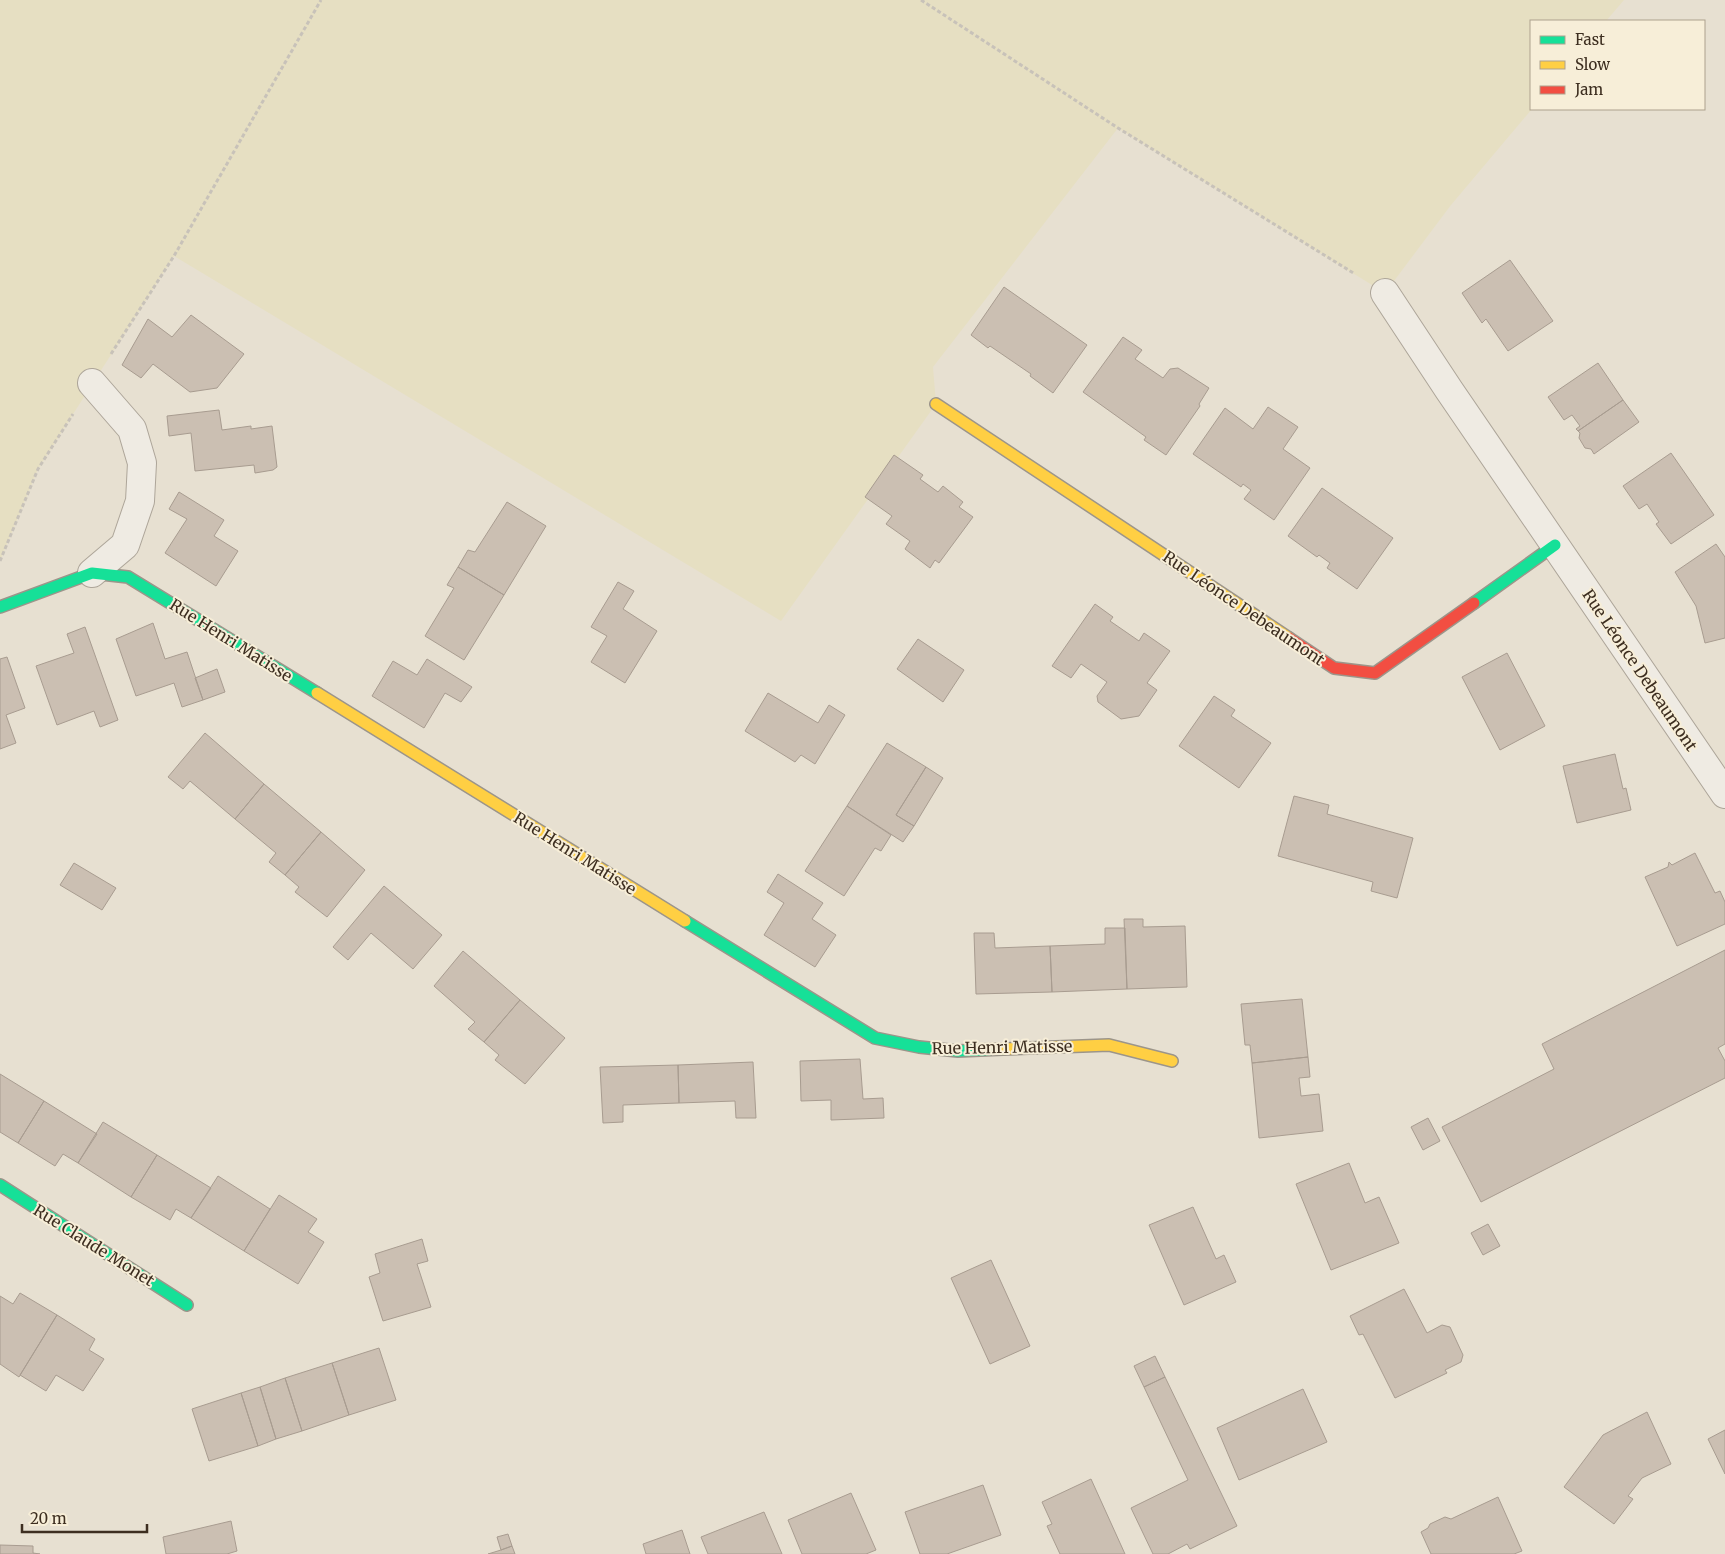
<svg xmlns="http://www.w3.org/2000/svg" width="1725" height="1554" viewBox="0 0 1725 1554" font-family="Merriweather,serif">
<style>
.farmland{fill:#e6dfc2}
.building{fill:#cbbfb2;stroke:#a89c90}
.lines{fill:none;stroke-linecap:round;stroke-linejoin:round}
.street-casing{stroke:#ada599;stroke-width:30}
.fast-casing{stroke:#9c958a;stroke-width:14}
.slow-casing{stroke:#9c958a;stroke-width:14}
.jam-casing{stroke:#9c958a;stroke-width:14}
.path{stroke:#c8c2b9;stroke-width:3;stroke-dasharray:4 2.5;stroke-linecap:butt}
.street{stroke:#efebe3;stroke-width:28}
.fast{stroke:#16e098;stroke-width:11}
.slow{stroke:#ffcf43;stroke-width:11}
.jam{stroke:#f24e42;stroke-width:11}
.labels{text-anchor:middle;stroke-width:4;stroke-linejoin:round;paint-order:stroke}
.street-label{font-size:16px;fill:#3d2e20;stroke:#f7eed8}
</style>
<rect width="100%" height="100%" fill="#e7e0d1"/>
<path class="farmland" d="M0,0h1624l-18,21h-75l1,88 -81,96 -66,88 -267,-165 -185,239 3,37 -155,217 -607,-365 -136,213 -38,92z"/>
<path class="building" d="M1510,260l43,61 -45,30 -22,-32 -4,4 -20,-30z
M1004,287l83,58 -34,48 -23,-17 1,-2 -41,-28 -2,2 -17,-13z
M191,315l53,39 -27,34 -27,4 -37,-28 -12,14 -19,-13 26,-46 24,18z
M1123,337l19,13 -7,9 28,19 7,-9 8,-1 31,20 -10,16 1,2 -34,49 -22,-15 2,-3 -63,-45z
M1598,363l25,37 -45,31 -2,-2 4,-3 -8,-11 -8,5 -16,-23z
M1623,400l16,22 -45,32 -3,-5 -6,-1 -6,-10 1,-5 -2,-2z
M1268,407l30,20 -15,22 27,19 -36,52 -30,-21 7,-9 -8,-6 -2,3 -48,-33 32,-46 28,21z
M219,410l3,20 29,-4v3l21,-3 5,41 -4,3 -18,3 -1,-8 -59,6 -4,-38 -22,3 -2,-20z
M1671,453l43,62 -43,29 -15,-20 3,-2 -12,-18 -8,5 -16,-23z
M894,455l29,20 -3,4 18,13 5,-6 20,16 -4,5 14,10 -34,46 -4,-3 -5,8 -25,-19 5,-8 -24,-17 6,-8 -27,-19z
M1322,488l71,50 -36,51 -30,-21 3,-5 -11,-8 -2,2 -29,-21z
M179,492l45,28 -10,16 24,15 -22,35 -51,-33 22,-34 -18,-10z
M507,502l39,24 -42,69 -46,-28 10,-17 7,2z
M1716,544l9,13v81l-20,5 -9,-37 -21,-34z
M458,567l46,28 -40,65 -39,-24 29,-48 -7,-3z
M618,582l16,9 -11,18 34,22 -32,52 -34,-21 16,-26 -16,-9z
M1095,604l18,13 -3,4 29,20 5,-8 26,18 -23,32 10,7 -18,26 -18,3 -23,-17 -1,-6 10,-14 -26,-18 -10,14 -19,-12z
M153,623l12,36 22,-7 16,48 -21,7 -8,-24 -38,13 -20,-57z
M85,627l33,93 -18,7 -6,-16 -37,14 -21,-59 38,-13 -7,-19z
M918,639l46,31 -21,32 -46,-33z
M1507,653l38,73 -45,24 -38,-73z
M7,657l18,51 -19,7 10,28 -16,6v-90z
M427,659l45,28 -11,15 -16,-9 -21,35 -52,-32 21,-35 24,14z
M217,669l8,23 -22,8 -8,-22z
M768,693l50,30 11,-18 16,10 -30,49 -14,-9 -6,7 -50,-31z
M1214,696l21,14 -4,6 40,27 -32,45 -60,-42z
M205,733l59,51 -29,35 -45,-38 -7,8 -15,-12z
M887,743l39,24 -30,48 18,11 -11,16 -56,-36z
M1615,754l8,35 3,-1 5,22 -54,13 -14,-57z
M926,767l17,11 -29,48 -18,-11z
M264,784l57,48 -36,43 -16,-13 7,-9 -41,-34z
M1294,796l35,9 -2,9 86,24 -16,60 -26,-7 2,-9 -95,-26z
M847,806l44,29 -10,16 -6,-3 -31,48 -39,-25z
M321,832l44,38 -38,47 -32,-25 4,-5 -14,-12z
M1695,853l20,40 5,-2 5,11v22l-48,22 -32,-69 23,-10 1,-5 3,3z
M74,863l42,25 -14,22 -42,-25z
M778,874l45,29 -11,16 24,16 -21,32 -51,-32 20,-32 -17,-11z
M384,886l58,49 -29,34 -42,-36 -23,27 -15,-13z
M1124,919h19v8l42,-1 2,61 -60,2z
M1105,928h20l2,61 -75,3 -2,-46 55,-2z
M974,933h20l1,15 55,-2 2,46 -76,2z
M1725,950v94l-7,4 7,13v17l-244,124 -39,-75 112,-58 -12,-25z
M463,951l57,49 -36,42 -16,-13 7,-7 -41,-36z
M1302,999l6,58 -56,6 -2,-18h-5l-4,-41z
M520,1000l45,38 -40,46 -30,-24 4,-5 -15,-13z
M1308,1057l2,20 -11,1 2,18 18,-2 4,37 -64,7 -7,-75z
M860,1059l3,40 20,-1 1,20 -53,2v-20l-30,1 -1,-40z
M753,1062l3,56h-20l-1,-17 -56,2 -1,-38z
M678,1065l1,38 -56,2v17l-20,1 -3,-56z
M0,1074l44,27 -26,42 -18,-11z
M44,1101l53,33 -19,29 -15,-9 -8,12 -37,-23z
M1428,1118l12,23 -17,9 -12,-23z
M103,1122l54,33 -26,42 -53,-34z
M157,1155l54,33 -20,30 -15,-9 -6,11 -39,-23z
M1349,1163l16,40 14,-6 20,46 -68,27 -35,-86z
M218,1176l52,33 -26,42 -53,-33z
M279,1195l38,24 -9,13 16,10 -26,42 -54,-33z
M1193,1207l23,52 8,-4 12,27 -52,23 -35,-80z
M1488,1224l12,22 -17,9 -12,-22z
M422,1239l6,22 -11,3 14,43 -48,14 -14,-44 11,-4 -5,-19z
M991,1260l39,86 -40,18 -39,-86z
M1404,1289l23,44 15,-8 8,2 13,28 -2,7 -16,8 2,3 -52,25 -32,-64 -4,1 -9,-19z
M20,1293l37,22 -38,62 -19,-13v-68l13,8z
M57,1315l38,24 -6,11 15,9 -21,32 -27,-16 -10,16 -26,-16z
M379,1348l17,52 -47,15 -17,-52z
M1155,1356l10,21 -21,10 -10,-21z
M332,1363l17,52 -47,16 -17,-53z
M1165,1377l72,149 -47,23 -3,-5 -19,10h-15l-22,-46 57,-28 -44,-93z
M285,1378l17,53 -26,8 -16,-52z
M260,1387l16,52 -18,7 -17,-53z
M1303,1389l24,53 -88,38 -22,-52z
M241,1393l17,53 -49,15 -17,-52z
M1647,1412l24,52 -29,14 -14,18 5,3 -19,25 -50,-37 39,-52z
M1725,1430v44l-17,-35z
M1091,1479l34,75h-65l-13,-28 5,-2 -10,-22z
M983,1485l18,50 -54,19h-27l-15,-42z
M851,1493l25,57 -10,4h-64l-14,-34z
M1498,1497l24,54 -8,3h-83l-10,-22 7,-4 2,-4 15,-7 6,2z
M764,1512l18,42h-74l-7,-17z
M231,1521l6,30 -10,3h-61l-3,-17z
M682,1530l8,24h-44l-3,-10z
M508,1534l4,12 -11,4 -4,-13z
M0,1545l33,1v7l7,1h-40z
M512,1546l3,8h-27l13,-4z"/>
<g class="lines">
<g class="street-casing">
<path id="street" d="M1385,293l64,97 276,404
M92,573l33,-28 15,-44 2,-38 -10,-34 -40,-46"/>
</g>
<g class="fast-casing">
<path id="fast" d="M1474,603l81,-58
M0,607l92,-34 36,4 189,116
M685,921l190,117 44,9 39,4 45,-2
M0,1185l187,120"/>
</g>
<g class="slow-casing">
<path id="slow" d="M936,404l353,234
M317,693l368,228
M1003,1049l106,-4 63,16"/>
</g>
<g class="jam-casing">
<path id="jam" d="M1289,638l45,30 41,5 99,-70"/>
</g>
<path class="path" d="M921,0l197,128 237,146
M111,354l63,-98 147,-256
M0,561l38,-92 35,-55"/>
<use href="#street" class="street"/>
<use href="#fast" class="fast"/>
<use href="#slow" class="slow"/>
<use href="#jam" class="jam"/>
</g>
<g class="labels">
<g class="street-label">
<text transform="translate(1244 608) rotate(34)" y="6">Rue Léonce Debeaumont</text>
<text transform="translate(231 640) rotate(32)" y="6">Rue Henri Matisse</text>
<text transform="translate(1640 670) rotate(56)" y="6">Rue Léonce Debeaumont</text>
<text transform="translate(575 853) rotate(32)" y="6">Rue Henri Matisse</text>
<text transform="translate(1002 1047) rotate(-1)" y="6">Rue Henri Matisse</text>
<text transform="translate(94 1245) rotate(32)" y="6">Rue Claude Monet</text>
</g>
</g>
<rect x="1530" y="20" width="175" height="90" fill="#f7eed8" stroke="#ada18e"/>
<rect x="1540" y="36" width="25" height="8" fill="#16e098" stroke="#ada18e"/>
<text x="1575" y="45" font-size="15" fill="#3d2e20">Fast</text>
<rect x="1540" y="61" width="25" height="8" fill="#ffcf43" stroke="#ada18e"/>
<text x="1575" y="70" font-size="15" fill="#3d2e20">Slow</text>
<rect x="1540" y="86" width="25" height="8" fill="#f24e42" stroke="#ada18e"/>
<text x="1575" y="95" font-size="15" fill="#3d2e20">Jam</text>
<path d="M22 1524v8h125v-8" fill="none" stroke="#3d2e20" stroke-width="2.5"/>
<text x="30" y="1524" font-size="15" fill="#3d2e20" stroke="#f7eed8" stroke-width="4" paint-order="stroke">20 m</text>
</svg>
